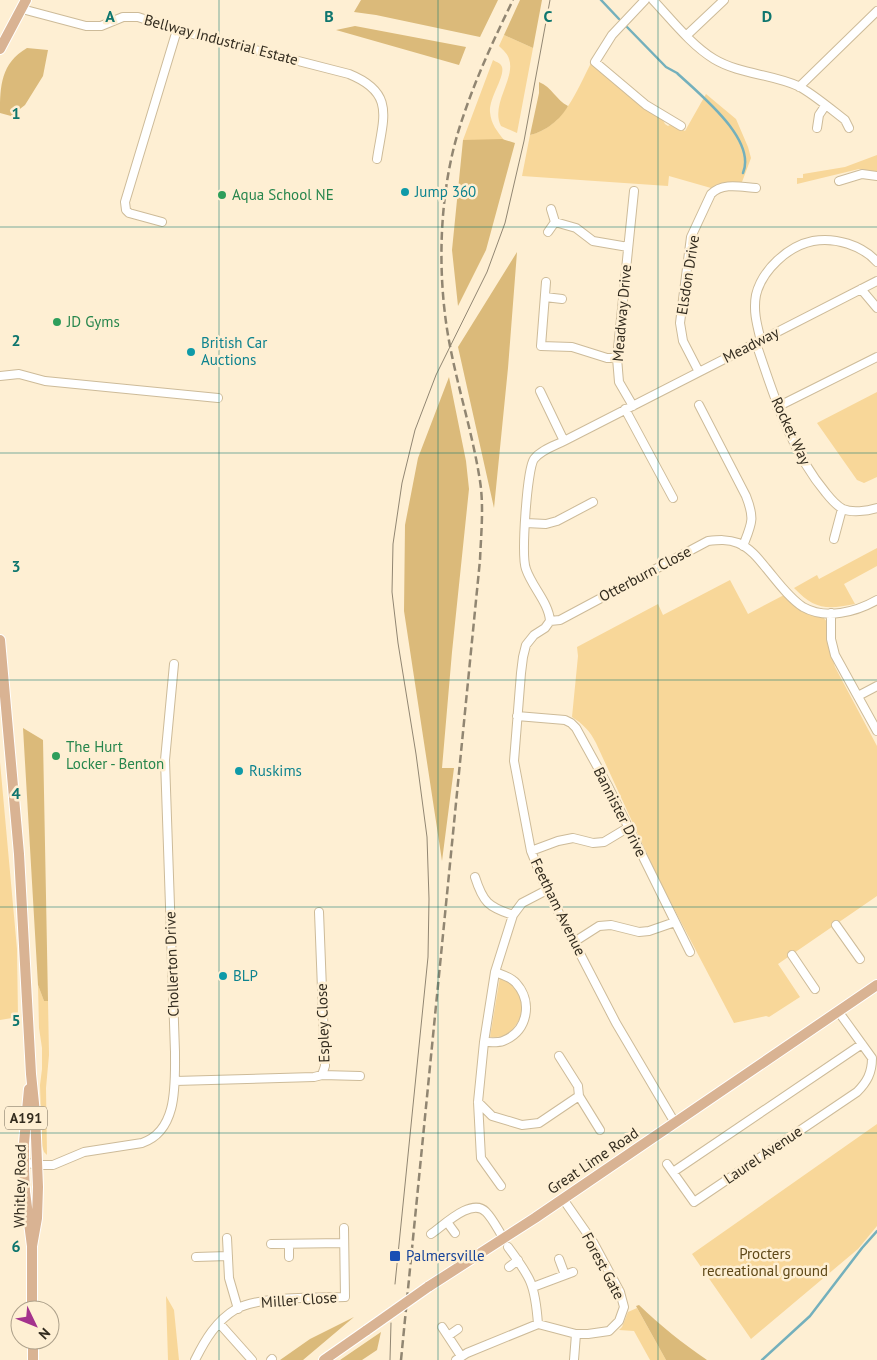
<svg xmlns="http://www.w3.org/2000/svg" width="877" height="1360" viewBox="0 0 877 1360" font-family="'PT Sans',sans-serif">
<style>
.green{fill:#f8d799}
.forest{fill:#dbba7a}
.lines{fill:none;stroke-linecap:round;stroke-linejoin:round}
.stream{stroke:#74b0bc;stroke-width:2.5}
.minor-casing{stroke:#cdbb99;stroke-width:10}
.major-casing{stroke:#fff;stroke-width:12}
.minor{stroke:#fff;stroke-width:8}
.major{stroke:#d9b393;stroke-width:10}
.tram{stroke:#918672;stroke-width:1}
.rail{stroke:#918672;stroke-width:2.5;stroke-dasharray:8 4;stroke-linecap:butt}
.major-bridge-casing{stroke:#fff;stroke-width:12;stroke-linecap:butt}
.major-bridge{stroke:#d9b393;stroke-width:10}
.grid{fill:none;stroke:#0f766e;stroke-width:1;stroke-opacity:0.55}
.culture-dot{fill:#0f9aa8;stroke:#feefd3;stroke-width:2}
.leisure-dot{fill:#2e9e5b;stroke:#feefd3;stroke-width:2}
.transit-dot{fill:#1a4fb4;stroke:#feefd3;stroke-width:2}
.labels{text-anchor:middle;stroke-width:5;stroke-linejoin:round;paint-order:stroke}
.shield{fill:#feefd3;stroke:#706655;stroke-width:1}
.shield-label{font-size:14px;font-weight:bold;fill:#332c1f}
.street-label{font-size:15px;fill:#332c1f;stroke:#feefd3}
.culture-label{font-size:15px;fill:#0d838f;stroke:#feefd3;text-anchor:start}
.leisure-label{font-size:15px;fill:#27864d;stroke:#feefd3;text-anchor:start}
.park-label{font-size:15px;fill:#5f4817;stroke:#feefd3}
.transit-label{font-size:15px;fill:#164399;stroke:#feefd3;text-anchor:start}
.grid-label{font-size:16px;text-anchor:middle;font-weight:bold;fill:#0f766e;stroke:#feefd3;stroke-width:5;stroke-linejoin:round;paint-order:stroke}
</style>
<rect width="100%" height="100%" fill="#feefd3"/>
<path class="green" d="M504,35l29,13 -16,85 -16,-7c-11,-21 15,-48 8,-67 -1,-5 -6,-9 -10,-13z
M493,60c3,2 8,3 9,7 3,10 -13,31 -12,45 1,12 7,19 14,28h-41z
M591,63l49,42 23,15 2,4 3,2 4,-2 13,7 21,-37 30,25 12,28 3,11 -9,24 -20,1 -11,5 -42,-12 -1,10 -146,-10 8,-41c34,-8 47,-45 61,-72z
M877,155v17l-18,-3 -62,15v-6h6v-4l42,-7z
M877,392v85l-13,6 -7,-3 -40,-57z
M877,548v18l-33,18 11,20c-29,6 -41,5 -61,-16l23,-13 2,4z
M730,580l18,34 36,-19 13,13 26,9 5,6v19l7,25 42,79v150l-99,68 22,33 -31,20 -3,-1 -32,7 -74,-141 -64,-139c-6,-12 -13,-19 -24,-26l6,-61 -1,-9 81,-43 5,11z
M0,762l17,187 1,68 -18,3z
M500,977c20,10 29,22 19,43 -3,5 -8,13 -13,15 -4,2 -11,2 -16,2z
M38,985l6,16h4l1,54 -3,33 1,67 -3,-3 -2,-6 -2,-61 2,-16v-21l-3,-20z
M877,1124v102l-19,23 -107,90 -59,-85z
M166,1296l8,14 5,50h-11z
M637,1308l29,52h-16l-16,-29 -15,-1 3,-3 6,-15z"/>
<path class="forest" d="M361,0h137l-18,37 -104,-22 -22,-3z
M520,0h22l-9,48 -29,-13z
M355,26l111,21 -7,18 -123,-35z
M27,48l21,2 -5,26 -18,29 -14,11 -11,-3c0,-27 1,-50 27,-65z
M539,82c13,5 17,18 29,24 -7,13 -23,26 -38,29l9,-42z
M502,139l13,4 -29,107 -28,56 -6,-56 11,-110z
M517,252l-9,116 -14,140 -36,-161z
M449,377l17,84 3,28 -17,163 -10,116h12l-12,93 -38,-250 1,-86 13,-67z
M23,728l20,12 5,261h-4l-6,-16z
M639,1305c21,20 43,38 68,55h-41l-30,-54z
M354,1317l-51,43h-23l30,-21z
M381,1332l-4,18 -15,10h-22z"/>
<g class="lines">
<path class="stream" d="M601,0l18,19
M627,27l39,40 11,6c22,21 80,66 66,100
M762,1360l48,-44 52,-68 15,-17"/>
<g class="minor-casing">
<path id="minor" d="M645,0l-33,35 -17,27 51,43 35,21
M653,0c18,19 38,45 61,59 25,15 57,15 84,27 14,7 34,24 47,34l4,8
M22,9l64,17h15l22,-9h15l39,13 172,44c47,19 34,44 28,85
M687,35l37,-35
M799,87l78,-76
M817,128l2,-13 6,-9
M839,181l23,-7 15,2
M162,222l-33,-9 -3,-3 -1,-8 52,-172
M555,222l21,6 17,13 35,6
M548,232l7,-10 -4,-13
M546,282l-5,64 31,1 35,11h10
M861,289l16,19
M545,297l17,2
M761,341c-4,-16 -8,-30 -5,-46 6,-25 32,-49 57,-54 22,-4 49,4 64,21
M756,343c18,53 34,107 70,150 4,5 11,13 17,16 9,4 24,2 34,-1
M699,372l-16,-31 -3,-18 11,-86 20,-43c12,-12 30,-7 45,-6
M0,376l19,-2 26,7 173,17
M540,391l24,50
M699,405l47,91c9,23 6,27 -3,50
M633,406l-14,-24 -2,-24 17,-167
M777,407l100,-50
M625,409l48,89
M526,523l20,1 11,-3 36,-19
M834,539l8,-30
M831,613v26l4,16 42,76
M550,621c-1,-18 -18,-34 -24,-52 -5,-13 1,-100 8,-110 7,-9 20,-13 30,-18l313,-160
M550,621l-5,7 -11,7 -8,10 -3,12 -2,16 -7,88 17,90 16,39 69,133 59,100
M550,621l10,-1 148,-79c10,-1 20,-2 30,2 12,5 20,15 28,25 11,13 23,30 37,39 23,13 53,5 74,-7
M858,696l19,-10
M517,716l48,4 6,3 5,5 32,58 82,166
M531,851l27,-10 15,-3 20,5 11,-1 25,-15
M475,877c8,25 13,30 38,38
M836,925l24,34
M574,942l25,-16 12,-1 28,7 10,-1 26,-9
M792,955l23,34
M484,1042c6,0 14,1 19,-1 25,-10 30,-39 13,-58 -5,-6 -13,-8 -21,-11
M322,1075l38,1
M175,1081l139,-4 8,-2 3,-9 -6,-154
M579,1096l21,34
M478,1102l14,14 30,9 17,-2 40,-27 -1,-10 -19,-30
M24,1162l13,3h16l31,-13 58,-9c36,-12 33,-59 33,-91l-10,-292 9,-96
M667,1164l27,38 163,-110c10,-10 15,-19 15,-34l-34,-47
M673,1172l189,-128
M501,1186l-20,-28 -3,-56 6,-60 11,-70 18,-57 9,-12 25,-13
M447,1222l8,11
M431,1234c13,-9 41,-37 55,-22 7,7 12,18 18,27
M227,1238l2,40 9,31
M271,1244l73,-1
M289,1244v13
M508,1247c23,31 27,37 30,77
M196,1257l32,-1
M559,1259l6,16
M509,1267l9,-7
M533,1287l40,-15
M219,1323l33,37
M442,1327l19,29
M448,1336l10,-7
M195,1360c10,-20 21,-39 41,-51 24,-13 80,-11 109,-12l-1,-69
M271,1360l1,-1
M456,1360l11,-7 71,-29 38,10h12l21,-3 10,-10 5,-14 -4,-15 -27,-50 -30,-43
M574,1360l2,-26"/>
</g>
<g class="major-casing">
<path id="major" d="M0,49l26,-49
M0,640l19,214 12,220 4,39 3,74 -1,31 -5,28
M29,1089l-5,54v25l1,24 7,54v64
M428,1287l107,-69 342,-233
M33,1340v20
M324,1360l43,-30"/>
</g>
<use href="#minor" class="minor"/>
<use href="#major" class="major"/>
<path class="tram" d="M395,1284l33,-327 1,-58 -2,-62 -11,-83 -18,-111 -6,-51 1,-48 9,-61 13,-53 21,-55 51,-103 18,-49 19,-82 26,-141
M390,1360l1,-37"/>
<path class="rail" d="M401,1360l79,-800c1,-26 4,-53 0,-79 -8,-52 -25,-101 -33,-152 -10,-65 -7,-141 13,-203 14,-44 33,-85 53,-126"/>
<g class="major-bridge-casing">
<path id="major-bridge" d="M367,1330l61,-43"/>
</g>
<use href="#major-bridge" class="major-bridge"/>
</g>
<path class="grid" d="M219,0v1360M438,0v1360M658,0v1360M0,227h877M0,453h877M0,680h877M0,907h877M0,1133h877"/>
<g class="culture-dot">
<circle cx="405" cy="192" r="5"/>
<circle cx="191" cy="352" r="5"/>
<circle cx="239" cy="771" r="5"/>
<circle cx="223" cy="976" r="5"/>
</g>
<g class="leisure-dot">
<circle cx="222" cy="195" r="5"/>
<circle cx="57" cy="322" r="5"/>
<circle cx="56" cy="756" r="5"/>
</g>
<rect class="transit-dot" x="389" y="1250" width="12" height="12" rx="2.5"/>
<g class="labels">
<rect class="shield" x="5" y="1106.5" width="42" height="23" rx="4"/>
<g class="shield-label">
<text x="26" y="1123">A191</text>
</g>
<g class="street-label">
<text transform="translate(221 40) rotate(15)" y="5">Bellway Industrial Estate</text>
<text transform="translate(688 275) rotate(-81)" y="5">Elsdon Drive</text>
<text transform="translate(622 313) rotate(-85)" y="5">Meadway Drive</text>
<text transform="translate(751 345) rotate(-27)" y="5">Meadway</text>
<text transform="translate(791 431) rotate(65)" y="5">Rocket Way</text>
<text transform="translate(645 574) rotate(-28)" y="5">Otterburn Close</text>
<text transform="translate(620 812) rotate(63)" y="5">Bannister Drive</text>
<text transform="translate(558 907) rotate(64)" y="5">Feetham Avenue</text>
<text transform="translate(172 964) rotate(-92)" y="5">Chollerton Drive</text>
<text transform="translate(323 1023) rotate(-92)" y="5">Espley Close</text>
<text transform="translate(763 1155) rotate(-34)" y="5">Laurel Avenue</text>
<text transform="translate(593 1161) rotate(-34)" y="5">Great Lime Road</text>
<text transform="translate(20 1186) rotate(-89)" y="5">Whitley Road</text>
<text transform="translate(603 1266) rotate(62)" y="5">Forest Gate</text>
<text transform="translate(299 1300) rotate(-4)" y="5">Miller Close</text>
</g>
<g class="culture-label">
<text x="415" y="197">Jump 360</text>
<text x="201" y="348">British Car<tspan x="201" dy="17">Auctions</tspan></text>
<text x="249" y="776">Ruskims</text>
<text x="233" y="981">BLP</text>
</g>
<g class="leisure-label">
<text x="232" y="200">Aqua School NE</text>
<text x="67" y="327">JD Gyms</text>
<text x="66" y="752">The Hurt<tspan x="66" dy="17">Locker - Benton</tspan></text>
</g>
<g class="park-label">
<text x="765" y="1259">Procters<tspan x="765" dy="17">recreational ground</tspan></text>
</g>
<g class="transit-label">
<text x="406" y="1261">Palmersville</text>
</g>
</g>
<g class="grid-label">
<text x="110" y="22">A</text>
<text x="329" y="22">B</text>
<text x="548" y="22">C</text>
<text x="767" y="22">D</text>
<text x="16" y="119">1</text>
<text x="16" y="346">2</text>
<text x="16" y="572">3</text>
<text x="16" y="799">4</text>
<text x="16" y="1026">5</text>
<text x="16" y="1252">6</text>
</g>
<g transform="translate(35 1325) rotate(133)"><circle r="24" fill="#feefd3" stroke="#ada18b"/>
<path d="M0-4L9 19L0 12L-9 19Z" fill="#a4328d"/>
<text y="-8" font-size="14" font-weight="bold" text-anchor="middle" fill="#332c1f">N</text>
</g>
</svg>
